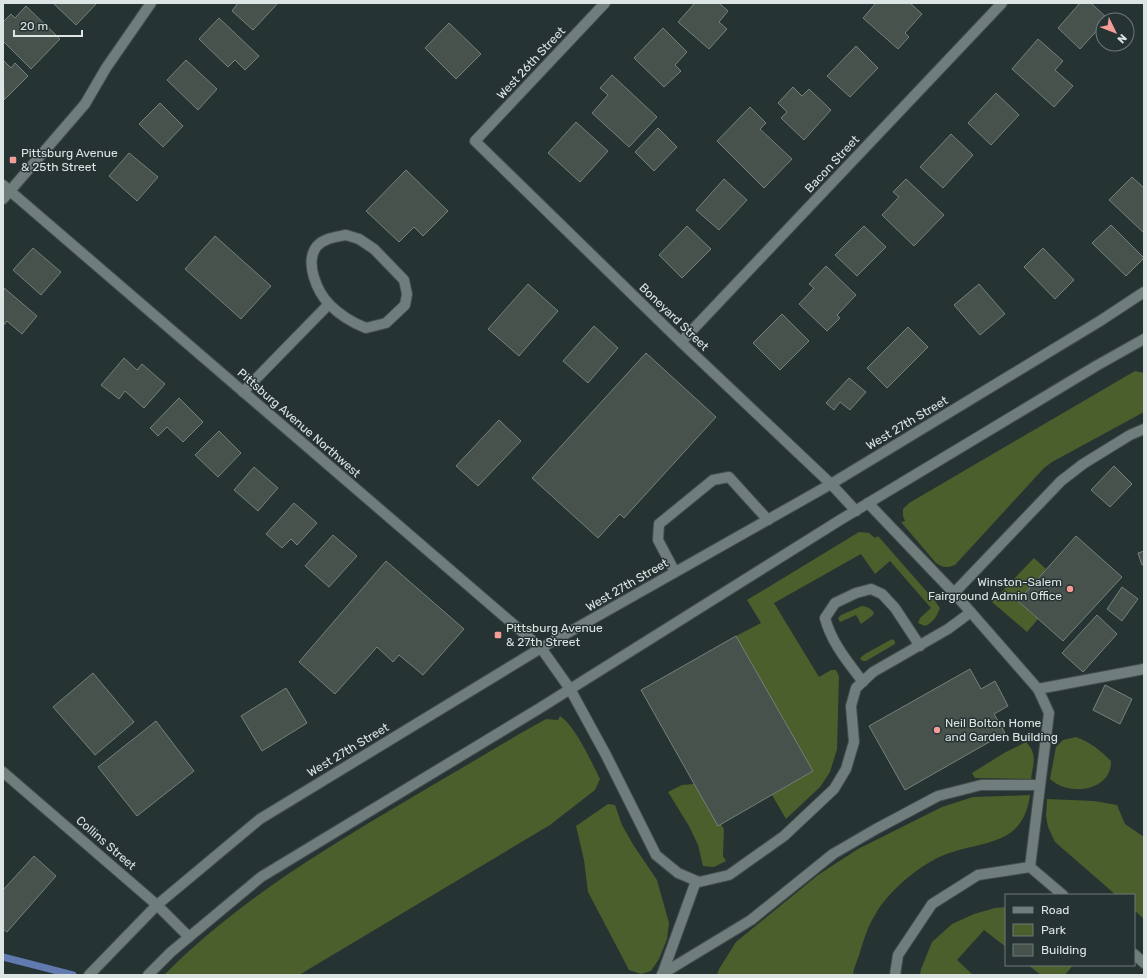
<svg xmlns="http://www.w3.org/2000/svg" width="1147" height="978" viewBox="0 0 1147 978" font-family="Rubik,sans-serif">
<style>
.green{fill:#4a5f2b}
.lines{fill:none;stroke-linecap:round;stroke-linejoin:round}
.stream{stroke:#617aaf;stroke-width:7}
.building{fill:#47524c;stroke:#75817a}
.service-casing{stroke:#444f4f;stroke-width:12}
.pedestrian-casing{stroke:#444f4f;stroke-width:12}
.minor-casing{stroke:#444f4f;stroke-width:12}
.tertiary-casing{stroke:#444f4f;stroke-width:12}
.service{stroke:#6f7d7d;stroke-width:10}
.pedestrian{stroke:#6f7d7d;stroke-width:10}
.minor{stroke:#6f7d7d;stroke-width:10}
.tertiary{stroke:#6f7d7d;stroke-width:10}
.poi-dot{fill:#f59c96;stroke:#263333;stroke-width:1.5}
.labels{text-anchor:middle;stroke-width:3;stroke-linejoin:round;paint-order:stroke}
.street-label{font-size:12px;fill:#dce4e4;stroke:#263333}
.poi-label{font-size:12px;fill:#dce4e4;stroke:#263333;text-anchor:start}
</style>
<rect width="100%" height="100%" fill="#263333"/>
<path class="green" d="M1135,371l9,2v39l-92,50 -8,6 -89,97c-8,3 -12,3 -19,-2l-35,-41 4,-1 -2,-5v-7l6,-6z
M859,532l10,1 6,5 3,-2 57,65 5,7c-3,8 -7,15 -15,18l-7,-3 2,-5 11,-10 -41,-47 -15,13 -14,-20 -87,49 45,74 12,-7h5l3,6 -2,73 -7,23 -10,15 -34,32 -14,-24 41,-24 -77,-135 25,-13 -14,-23z
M1034,558l12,11 -28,32 20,18 -11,13 -35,-30z
M862,606c5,1 9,2 12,7l-2,3 -11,8 -5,-9 -16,7 -2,-4 3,-3z
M892,639l3,2v3l-29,17h-3l-3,-2 1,-2 4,-3z
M560,716c16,11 31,45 40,63l-5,11 -45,35 -251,150h-135c67,-68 149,-119 230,-167 42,-25 85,-50 127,-75l25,-14 12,1z
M1076,737c14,5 24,13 35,24 1,30 -42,36 -61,18l6,-32 7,-7z
M1026,742c12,12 7,22 5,37l-56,-1 -3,-5 32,-20z
M694,784l30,45 -1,27 3,5 -12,6 -11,-1 -5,-21 -9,-19 -21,-34 14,-7z
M1030,795c-7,56 -55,44 -93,63 -23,12 -50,35 -62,57 -7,11 -11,24 -15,37 -2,7 -6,15 -7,23h-136l2,-6 17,-27 82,-67 40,-26 84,-42 31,-10z
M1047,799l47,2 23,4 8,19 19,13v82l-10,-9v-15h-18l-61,-53 -7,-15 -2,-11z
M608,804l7,1 7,20 12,21 23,34 12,43 -2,16 -8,20 -8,12 -10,3 -12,-4 -41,-78 -4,-32 -8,-34z
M1006,907v40l-22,-17 -27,30 16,15h-53l1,-6 11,-27 20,-18 22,-10 21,-6z
M1028,965h45l-8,10h-24z"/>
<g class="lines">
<path class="stream" d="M3,957l70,18"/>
</g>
<path class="building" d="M53,3h44l-21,22z
M238,3h40l-25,27 -21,-19z
M695,3h24l9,8 -9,11 8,7 -18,20 -31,-27z
M876,3h34l12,11 -17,19 4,4 -11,12 -35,-31z
M1080,3h11l17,16 -1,1h-4v4l-23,25 -22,-21z
M26,6l34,33 -29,30 -28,-28v-19l8,-8 4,4z
M219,18l40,38 -14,14 -10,-10 -7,7 -29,-28z
M449,23l32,31 -25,25 -31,-31z
M663,28l24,24 -12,13 6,6 -17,16 -30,-29z
M1038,39l25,22 -8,9 18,16 -19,21 -42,-38z
M856,46l22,22 -28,29 -23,-21z
M3,60l8,8 4,-5 13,13 -24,24z
M186,60l31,29 -19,21 -31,-30z
M612,75l45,42 -28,30 -37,-34 16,-18 -8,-7z
M793,87l9,9 7,-7 22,21 -27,30 -23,-22 6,-6 -9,-9z
M996,93l23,22 -28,30 -23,-22z
M160,103l23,23 -20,21 -24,-23z
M750,107l16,16 -6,6 32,30 -28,29 -47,-47z
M576,122l32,29 -28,31 -32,-29z
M658,128l19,19 -23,24 -19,-19z
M951,134l22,21 -30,33 -23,-21z
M129,153l29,24 -21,24 -28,-25z
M406,170l42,41 -25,25 -9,-9 -15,15 -33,-31z
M1132,177l12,11v45l-35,-33z
M724,179l23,21 -28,30 -23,-20z
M906,179l38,36 -30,31 -32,-31 17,-18 -6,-5z
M1111,225l33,33 -18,18 -34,-33z
M687,226l24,23 -29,29 -23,-23z
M864,226l22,21 -29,29 -22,-21z
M215,236l56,50 -30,33 -56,-50z
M33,248l28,24 -20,23 -28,-25z
M1043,248l31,32 -19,19 -31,-32z
M826,266l30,29 -19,20 3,3 -13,13 -28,-27 15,-16 -5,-4z
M528,284l30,27 -39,45 -31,-27z
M979,284l26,30 -25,21 -26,-30z
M3,287l34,29 -15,18 -15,-13 -4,5z
M782,314l27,27 -29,29 -27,-27z
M594,326l24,22 -30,35 -25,-22z
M908,327l20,20 -41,41 -20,-20z
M646,353l70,64 -92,101 -4,-4 -22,24 -66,-60z
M124,358l13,12 5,-6 23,20 -21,24 -19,-17 -6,8 -18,-14z
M849,378l17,14 -16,18 -10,-8 -6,8 -8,-7z
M179,398l24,24 -20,20 -16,-15 -9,9 -8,-8z
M499,420l22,21 -43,45 -22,-20z
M219,431l22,22 -23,24 -23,-22z
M1114,466l18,18 -22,23 -19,-17z
M254,467l24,21 -20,23 -24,-21z
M294,503l23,20 -20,22 -6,-6 -9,9 -16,-14z
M333,535l24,21 -28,31 -24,-21z
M1076,536l46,41 -59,64 -45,-40z
M1144,551v13l-2,1 -4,-12z
M386,561l78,68 -41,46 -24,-20 -6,7 -16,-15 -42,47 -36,-32z
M1122,587l16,12 -16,22 -15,-12z
M1097,615l20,19 -34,38 -21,-19z
M736,636l77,135 -95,55 -77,-136z
M970,669l11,20 14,-8 13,25 -14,8 11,19 -100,57 -36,-64z
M93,673l41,49 -39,33 -42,-48z
M1105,685l27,14 -12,25 -27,-14z
M286,688l21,35 -45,28 -21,-35z
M156,721l38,50 -57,45 -39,-49z
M34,856l22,20 -49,56 -4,-3v-39z"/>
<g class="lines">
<g class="service-casing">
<path id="service" d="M346,235l13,4 15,10 30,31 3,14 -2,11 -19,18 -20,5c-13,-5 -26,-13 -36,-23 -13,-13 -26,-43 -13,-59 7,-8 19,-9 29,-11z
M243,392l86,-88
M868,503l86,90 84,96
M675,572l-17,-32 1,-16 54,-44 16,-3 39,43
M954,593l107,-112 22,-17 47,-29 14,-6
M863,682c-15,-20 -32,-40 -38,-64l10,-15 21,-10 15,-4 11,5 13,14 25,38
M570,689l36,66 50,100 22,18 21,9 30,-7 55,-39 50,-47 12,-20 8,-27 -3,-36 5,-18 17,-16 75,-43 23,-17
M662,974l89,-54 82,-66 43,-25 62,-33 43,-11h59
M662,975l34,-94"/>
</g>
<g class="pedestrian-casing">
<path id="pedestrian" d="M1063,895l-33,-28 19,-154 -11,-24 106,-20
M1134,954l10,9
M895,975l3,-20 34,-51 46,-29 52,-8"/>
</g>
<g class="minor-casing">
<path id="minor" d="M605,3l-130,138 206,201 150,142 25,27
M3,185l538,463 29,41
M681,342l321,-339
M3,772l154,133 32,32"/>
</g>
<g class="tertiary-casing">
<path id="tertiary" d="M3,199l82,-95 21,-36 45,-65
M89,975l68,-70 103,-86 281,-171 290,-164 269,-163 44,-29
M148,975l23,-23 90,-75 279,-169 300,-188 256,-154 48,-27"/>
</g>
<use href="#service" class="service"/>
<use href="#pedestrian" class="pedestrian"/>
<use href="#minor" class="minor"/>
<use href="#tertiary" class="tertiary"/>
</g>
<g class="poi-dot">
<rect x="9" y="156" width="8" height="8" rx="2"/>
<circle cx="1070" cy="589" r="4"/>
<rect x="494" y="631" width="8" height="8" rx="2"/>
<circle cx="937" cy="730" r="4"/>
</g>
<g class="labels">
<g class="street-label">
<text transform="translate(531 63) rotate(-47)" y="4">West 26th Street</text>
<text transform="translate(832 164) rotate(-47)" y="4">Bacon Street</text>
<text transform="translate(674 317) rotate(44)" y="4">Boneyard Street</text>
<text transform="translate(299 423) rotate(41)" y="4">Pittsburg Avenue Northwest</text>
<text transform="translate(907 423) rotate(-31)" y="4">West 27th Street</text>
<text transform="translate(627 585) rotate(-30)" y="4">West 27th Street</text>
<text transform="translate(348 750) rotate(-31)" y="4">West 27th Street</text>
<text transform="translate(106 843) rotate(41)" y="4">Collins Street</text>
</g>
<g class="poi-label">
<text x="21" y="157">Pittsburg Avenue<tspan x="21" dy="14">&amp; 25th Street</tspan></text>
<text x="1062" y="586" text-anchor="end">Winston-Salem<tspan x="1062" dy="14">Fairground Admin Office</tspan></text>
<text x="506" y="632">Pittsburg Avenue<tspan x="506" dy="14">&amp; 27th Street</tspan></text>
<text x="945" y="727">Neil Bolton Home<tspan x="945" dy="14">and Garden Building</tspan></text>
</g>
</g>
<rect width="1147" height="978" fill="none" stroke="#dce4e4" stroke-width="8"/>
<rect x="1005" y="894" width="130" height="72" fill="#263333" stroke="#6f7a7a"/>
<rect x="1013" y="907" width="20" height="6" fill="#6f7d7d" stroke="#6f7a7a"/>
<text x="1041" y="914" font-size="12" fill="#dce4e4">Road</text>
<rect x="1013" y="924" width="20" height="12" fill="#4a5f2b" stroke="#6f7a7a"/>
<text x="1041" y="934" font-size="12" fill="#dce4e4">Park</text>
<rect x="1013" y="944" width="20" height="12" fill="#47524c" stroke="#6f7a7a"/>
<text x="1041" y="954" font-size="12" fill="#dce4e4">Building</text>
<g transform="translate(1115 32) rotate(133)"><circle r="19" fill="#263333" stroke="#6f7a7a"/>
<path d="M0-3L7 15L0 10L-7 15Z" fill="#f59c96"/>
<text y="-6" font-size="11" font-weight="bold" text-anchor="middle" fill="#dce4e4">N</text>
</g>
<path d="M14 30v6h68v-6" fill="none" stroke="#dce4e4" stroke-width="2"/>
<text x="20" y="30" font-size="12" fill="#dce4e4" stroke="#263333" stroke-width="3" paint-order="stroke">20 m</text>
</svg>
